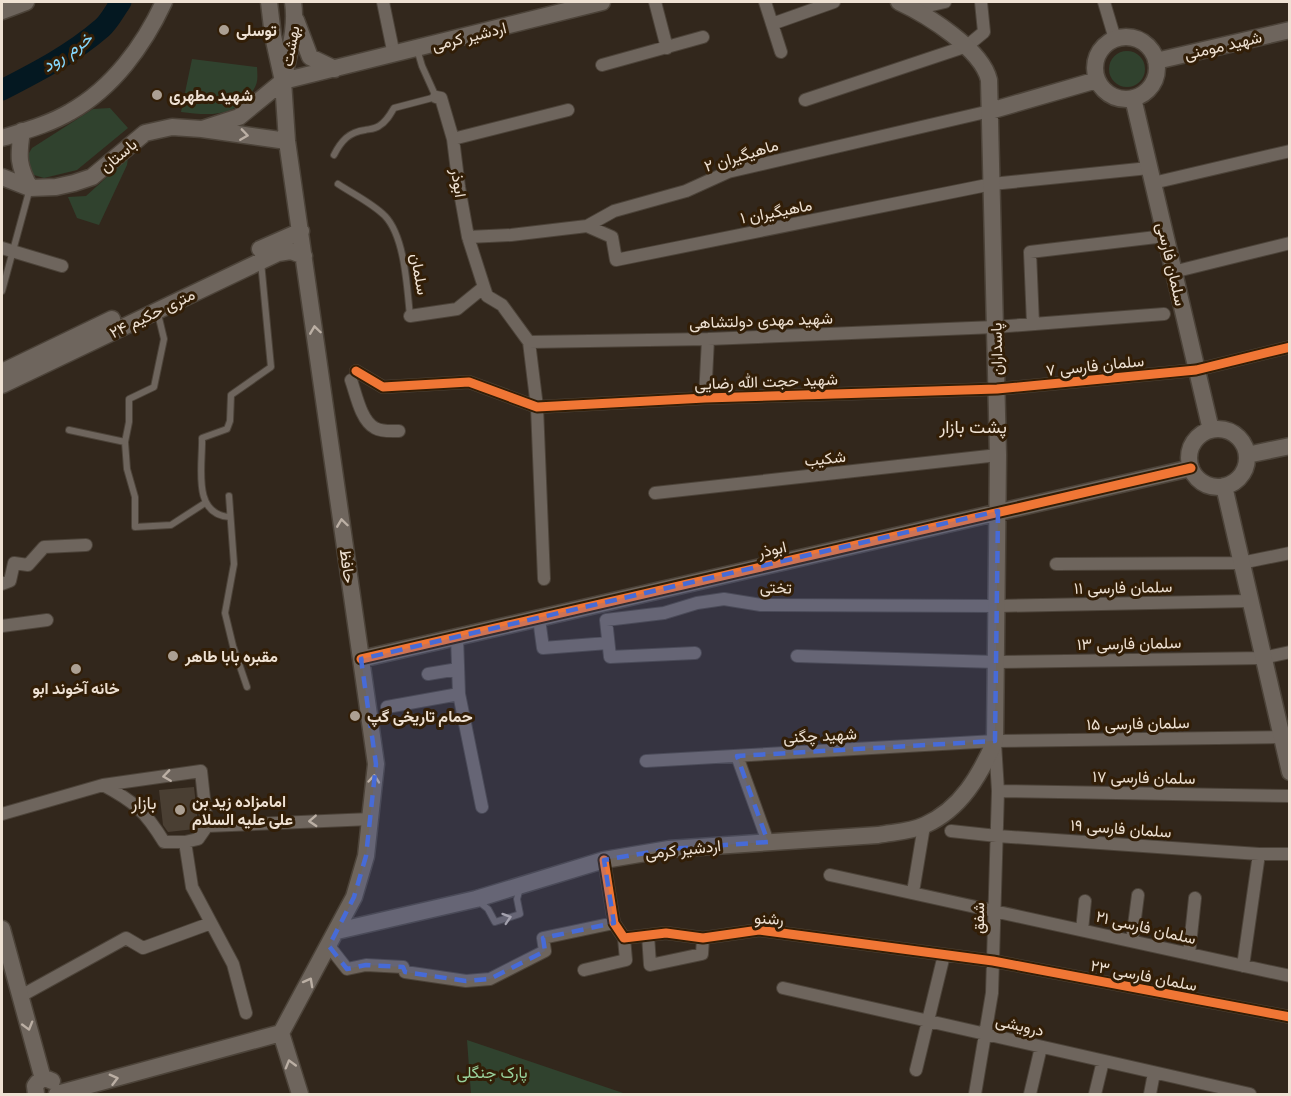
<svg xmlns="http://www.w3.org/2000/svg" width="1291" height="1096" viewBox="0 0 1291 1096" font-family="Poppins,Vazirmatn,sans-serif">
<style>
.green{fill:#30422e}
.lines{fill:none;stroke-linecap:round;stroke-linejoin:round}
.river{stroke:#041821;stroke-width:21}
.building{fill:#4a3f33}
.lane-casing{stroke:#4c4339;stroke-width:8}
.street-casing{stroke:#4c4339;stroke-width:14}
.secondary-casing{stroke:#4c4339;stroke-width:19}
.lane{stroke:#6e655d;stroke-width:6}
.street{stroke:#6e655d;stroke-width:12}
.secondary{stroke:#6e655d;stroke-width:16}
.cycleway-casing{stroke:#321e07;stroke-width:13}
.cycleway{stroke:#f07635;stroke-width:9}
.oneway{stroke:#bbafa4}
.marked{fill:#476bd7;fill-opacity:0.2;stroke:#476bd7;stroke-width:4.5;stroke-dasharray:12 8;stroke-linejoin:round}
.poi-dot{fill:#aca093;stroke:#321e07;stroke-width:2}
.labels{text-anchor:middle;stroke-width:6;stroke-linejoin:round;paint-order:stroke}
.poi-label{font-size:16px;font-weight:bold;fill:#eee1d3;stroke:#321e07;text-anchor:start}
.street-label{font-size:16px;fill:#eee1d3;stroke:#321e07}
.park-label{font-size:16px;fill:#99d29c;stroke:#321e07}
.water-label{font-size:18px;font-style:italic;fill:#85d7fd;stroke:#321e07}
.neighbourhood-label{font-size:18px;fill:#eee1d3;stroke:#321e07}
</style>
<rect width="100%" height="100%" fill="#32271c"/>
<path class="green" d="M1109 69a18 18 0 1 1 36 0a18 18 0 1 1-36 0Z
M192,59l65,8c1,15 1,18 -9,30 -18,21 -42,18 -67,15z
M110,108l18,20 -51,42 -33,8 -10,-3 -6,-8 -2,-9 6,-10 61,-39z
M128,158l-1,7 -28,60 -22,-7 -9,-21 18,-1z
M467,1040l159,54h-155z"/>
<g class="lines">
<path class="river" d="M2,90c35,-18 70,-36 100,-62 8,-7 13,-18 19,-26"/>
</g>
<path class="building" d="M194,787l4,37 -3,5 -27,3 -5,-7 -4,-35z"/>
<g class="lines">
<g class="lane-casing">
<path id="lane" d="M334,155c7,-14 15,-23 31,-25 5,-1 10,-1 14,-4 7,-4 11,-11 15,-18l42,-11 -14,-31 -5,-17
M338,184c15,10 34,19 47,32 20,21 22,72 25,100
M2,291l28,-103
M158,314l6,25 -10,48 -25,12v23l-4,20 2,27 8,28v30l36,-2 34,-22
M69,430l56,12
M229,496l5,68 -9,49 8,33 14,41
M230,517c-39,-2 -27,-53 -28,-79l25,-9 3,-8 1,-26 40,-28 -10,-105
M478,901l10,8 7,13 25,-8 -3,-15 3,-11"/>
</g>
<g class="street-casing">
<path id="street" d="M383,2l11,53
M655,2l12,46
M765,2l16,50
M1104,2l11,37
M915,9l30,-7
M772,24l62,-22
M602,65l101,-28
M436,97l5,1 12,41 6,48 9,50 16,50 3,9 15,9 27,37 8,65 7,172
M805,100l162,-54 17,-14 -3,-30
M453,139l115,-29
M1153,183l137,-32
M587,226l25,11 4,23 376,-76 157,-16
M468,237l43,-2 76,-9 27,-15 72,-20 42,-19 262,-61
M2,248l60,18
M1173,272l117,-29
M410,316l47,-7 27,-22
M1033,324l-3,-72 135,-16
M529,342l179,-3 287,-12 169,-13
M356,371l27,16 86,-5 68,25 168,-9 292,-9 199,-19 94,-23
M351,380c5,14 10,41 24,48 7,4 17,3 24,3
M705,398l3,-59
M655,493l343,-38
M1056,564l185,-1 49,-10
M2,584l8,-3 4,-18 14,2 16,-18 42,-2
M539,619l4,29 65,-5
M2,626l45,-6
M457,637l2,57 23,113
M695,653l-85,4 -4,-37 58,-7 33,-10 27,-4 37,6 236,1 253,-5
M797,656l199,6 267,-4 27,-6
M428,674l30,-5
M387,707l72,-13
M737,756l31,86
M646,761l349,-20 287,-4
M103,785c32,17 42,26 61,57h21l13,-3 9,-13
M998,791l292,5
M2,814l101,-29 98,-14 6,55 164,-7
M951,831l46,5 262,18h31
M185,842l7,45 41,77 13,49
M604,860l10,63 10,15 42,-5 37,5 56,-8 234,31 297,56
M830,875l460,101
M913,892l11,-66
M1082,930l3,-29
M648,935l2,30 52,-11 1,-16
M1132,941l6,-46
M329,946l18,23 19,-4 37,2 2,5 61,9 24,-2 55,-28 -2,-13 71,-15
M1189,954l6,-56
M1243,966l16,-112
M584,970l42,-10 -2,-22
M783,988l467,106
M19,997l107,-59 17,10 68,-25
M916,1070l28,-115
M975,1094l17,-101 6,-202 -3,-48
M1030,1094l11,-47
M1095,1094l8,-33
M1150,1094l4,-21"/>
</g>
<g class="secondary-casing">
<path id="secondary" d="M269,2l4,34 10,45 4,60 89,623 -10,92 -12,41 -73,136
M2,11l24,-9
M296,20l14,37 25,12
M1095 68a31 31 0 1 1 62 0a31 31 0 1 1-62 0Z
M1156,61l134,-31
M284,77c5,-25 13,-50 9,-75
M1133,98l78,332
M990,111l107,-31
M202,129l37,-12 44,-36 319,-79
M22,131c-4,26 -4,34 8,57
M2,138c22,-7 48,-14 68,-26 43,-24 74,-67 94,-110
M2,177l28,11 26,-1 18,-4 18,-6 53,-44 27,-6 30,2 85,12
M260,249l41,-18
M2,372l110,-53
M2,385l276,-132 13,-2 13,5
M1189 458a29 29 0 1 1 58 0a29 29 0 1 1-58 0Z
M1247,455l43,-9
M1224,486l66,286
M361,659l830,-191
M2,929l41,150
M337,931l139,-32 128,-39 65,-11 209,-14c16,-3 32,-3 47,-10 36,-16 55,-50 70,-84l3,-286 -9,-375c-7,-31 -62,-65 -90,-78
M281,1033l19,61
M36,1094l-1,-8c4,-7 10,-9 17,-5
M57,1094l224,-61"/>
</g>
<use href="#lane" class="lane"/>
<use href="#street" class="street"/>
<use href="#secondary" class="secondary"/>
<g class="cycleway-casing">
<path id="cycleway" d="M356,371l27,16 86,-5 68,25 168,-9 292,-9 199,-19 94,-23
M361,659l830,-191
M604,860l10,63 10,15 42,-5 37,5 56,-8 234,31 297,56"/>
</g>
<use href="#cycleway" class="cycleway"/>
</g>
<defs><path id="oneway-chevron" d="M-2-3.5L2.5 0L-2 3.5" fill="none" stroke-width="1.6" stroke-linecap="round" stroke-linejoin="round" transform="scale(1.5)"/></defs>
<g class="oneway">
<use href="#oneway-chevron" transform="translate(244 135) rotate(8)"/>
<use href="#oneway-chevron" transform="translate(315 330) rotate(-98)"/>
<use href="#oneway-chevron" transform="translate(342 523) rotate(-98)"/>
<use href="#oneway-chevron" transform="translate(167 776) rotate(172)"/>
<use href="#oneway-chevron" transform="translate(374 779) rotate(-85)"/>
<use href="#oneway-chevron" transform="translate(313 821) rotate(177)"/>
<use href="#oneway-chevron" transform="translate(507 918) rotate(-18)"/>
<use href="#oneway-chevron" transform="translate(309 982) rotate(-61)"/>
<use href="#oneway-chevron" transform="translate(28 1026) rotate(74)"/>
<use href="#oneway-chevron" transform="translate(290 1064) rotate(-106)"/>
<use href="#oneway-chevron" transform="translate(114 1079) rotate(-15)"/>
</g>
<path class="marked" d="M998,511l-3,230 -258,15 31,86 -99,7 -65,11 10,63 -71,15 2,13 -55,28 -24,2 -61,-9 -2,-5 -37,-2 -19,4 -18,-23 25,-49 12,-41 10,-92 -15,-105z"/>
<g class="poi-dot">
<circle cx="224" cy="30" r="6"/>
<circle cx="157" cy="95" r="6"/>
<circle cx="173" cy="656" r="6"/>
<circle cx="76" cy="669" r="6"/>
<circle cx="355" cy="716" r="6"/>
<circle cx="180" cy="810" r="6"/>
</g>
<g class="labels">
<g class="poi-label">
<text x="236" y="36">توسلی</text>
<text x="169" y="101">شهید مطهری</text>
<text x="185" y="662">مقبره بابا طاهر</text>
<text x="76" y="694" text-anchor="middle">خانه آخوند ابو</text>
<text x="367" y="722">حمام تاریخی گپ</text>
<text x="192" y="807">امامزاده زید بن<tspan x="192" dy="18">علی علیه السلام</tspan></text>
</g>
<g class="street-label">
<text transform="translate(469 36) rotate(-14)" y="6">اردشیر کرمی</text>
<text transform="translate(1223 45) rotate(-13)" y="6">شهید مومنی</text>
<text transform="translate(290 46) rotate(-80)" y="6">بهشت</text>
<text transform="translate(118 155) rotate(-40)" y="6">باستان</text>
<text transform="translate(741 155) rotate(-17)" y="6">ماهیگیران ۲</text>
<text transform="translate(459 183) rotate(81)" y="6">ابوذر</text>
<text transform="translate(776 211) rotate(-11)" y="6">ماهیگیران ۱</text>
<text transform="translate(1172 264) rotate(77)" y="6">سلمان فارسی</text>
<text transform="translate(420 274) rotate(80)" y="6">سلمان</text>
<text transform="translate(152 313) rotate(-26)" y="6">۲۴ متری حکیم</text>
<text transform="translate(761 320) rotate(-2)" y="6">شهید مهدی دولتشاهی</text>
<text transform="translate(996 349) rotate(-91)" y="6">پاسداران</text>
<text transform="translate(1095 365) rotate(-6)" y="6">سلمان فارسی ۷</text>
<text transform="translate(766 381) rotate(-2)" y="6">شهید حجت الله رضایی</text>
<text transform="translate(825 458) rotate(-6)" y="6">شکیب</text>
<text transform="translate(772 549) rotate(-13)" y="6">ابوذر</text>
<text transform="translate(348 566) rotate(82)" y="6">حافظ</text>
<text transform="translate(776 587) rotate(2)" y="6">تختی</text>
<text transform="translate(1123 587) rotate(-1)" y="6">سلمان فارسی ۱۱</text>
<text transform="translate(1129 643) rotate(-1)" y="6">سلمان فارسی ۱۳</text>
<text transform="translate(1138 723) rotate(-1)" y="6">سلمان فارسی ۱۵</text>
<text transform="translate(820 735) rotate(-3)" y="6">شهید چگنی</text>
<text transform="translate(1144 777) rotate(1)" y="6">سلمان فارسی ۱۷</text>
<text transform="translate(1121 828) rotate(4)" y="6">سلمان فارسی ۱۹</text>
<text transform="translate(683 849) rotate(-6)" y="6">اردشیر کرمی</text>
<text transform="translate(769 918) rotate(3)" y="6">رشنو</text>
<text transform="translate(978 918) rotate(-89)" y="6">شفق</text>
<text transform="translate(1146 927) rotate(13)" y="6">سلمان فارسی ۲۱</text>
<text transform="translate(1144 975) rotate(11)" y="6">سلمان فارسی ۲۳</text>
<text transform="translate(1020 1025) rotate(13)" y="6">درویشی</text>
</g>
<g class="park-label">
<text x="492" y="1078">پارک جنگلی</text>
</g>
<g class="water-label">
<text transform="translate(67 52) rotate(-34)" y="6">خرم رود</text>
</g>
<g class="neighbourhood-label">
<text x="973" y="433">پشت بازار</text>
<text x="144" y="809">بازار</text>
</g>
</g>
<rect width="1291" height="1096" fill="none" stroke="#eee1d3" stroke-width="6"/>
</svg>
